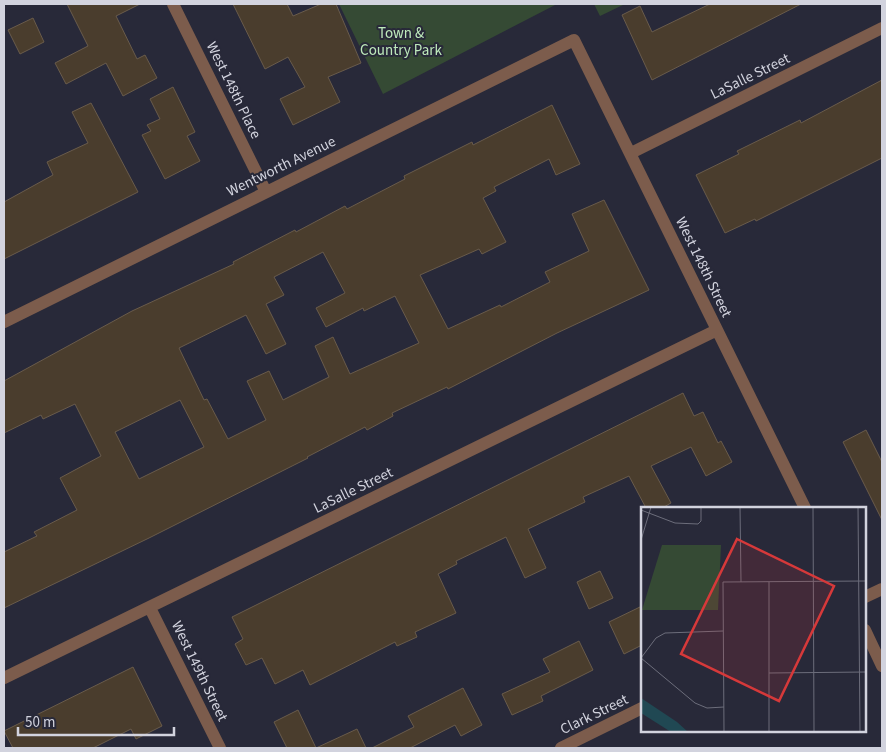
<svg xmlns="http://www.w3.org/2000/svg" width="886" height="752" viewBox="0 0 886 752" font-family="'Source Sans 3',sans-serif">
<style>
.green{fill:#354a34}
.building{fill:#4a3d2d;stroke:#695b4b;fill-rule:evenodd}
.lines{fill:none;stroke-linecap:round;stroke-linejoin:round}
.minor{stroke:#7c5c4c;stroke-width:12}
.labels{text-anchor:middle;stroke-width:4;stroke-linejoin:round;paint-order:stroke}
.park-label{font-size:15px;fill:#beeabb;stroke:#282939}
.street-label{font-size:15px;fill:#d2d3de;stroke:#282939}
.inset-road{fill:none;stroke:#6c6d7b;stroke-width:1}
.view{fill:#d6393a;fill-opacity:0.15;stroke:#d6393a;stroke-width:2.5}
.inset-edge{fill:none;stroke:#d2d3de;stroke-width:2.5}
</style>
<rect width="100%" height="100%" fill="#282939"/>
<path class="green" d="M339,4h218l-174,90z
M594,4h31l-25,12z"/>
<path class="building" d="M67,4h73l-24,12 21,43 8,-4 12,23 -34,18 -17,-33 -40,21 -11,-21 33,-17z
M233,4h54l6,12 28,-12h15l25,59 -33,14 12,25 -47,23 -13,-26 25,-12 -17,-30 -23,12z
M710,4h91l-149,76 -30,-65 18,-9 12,26 2,-1z
M33,18l11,24 -24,12 -12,-24z
M882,80v78l-126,63 -1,-2 -30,14 -29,-58 43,-21 -2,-3 63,-31 1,3z
M173,87l22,45 -8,4 13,25 -35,18 -23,-44 9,-4 -4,-6 13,-6 -10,-20z
M91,103l47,89 -134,67v-57l49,-27 -6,-13 41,-19 -16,-31z
M552,105l28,59 -24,11 -7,-16 -55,28 2,4 -13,7 23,44 -24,12 -3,-5 -59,26 28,54 52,-24 1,2 49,-25 -5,-10 44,-21 -17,-37 32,-14 45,90 -92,43 -109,56 -1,-2 -55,26 1,3 -26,14 -2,-3 -58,30 1,1 -159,80 -145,70v-56l33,-16 -3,-4 43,-22 -17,-32 41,-22 -26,-52 -32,15 -2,-4 -37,18v-52l128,-70 102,-47 -1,-2 62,-32 1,2 49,-26 2,3 58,-30 -1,-3 68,-34 1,3zM323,252l22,41 -29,15 10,19 37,-19 1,3 31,-15 24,47 -69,31 -17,-37 -18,9 14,31 -46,23 -14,-29 -22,10 19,39 -38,19 -21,-40 -3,1 -25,-52 67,-33 20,39 20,-10 -20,-40 18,-9 -10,-18zM180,400l24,47 -65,32 -24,-47z
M683,393l11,23 9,-4 15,31 3,-2 11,21 -26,14 -15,-29 -40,19 20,37 -9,5h-16l-17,-32 -46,21 2,5 -57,27 18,39 -21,10 -19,-41 -50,24 1,3 -19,10 18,39 -41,19 2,5 -20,9 -2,-4 -85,43 -7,-15 -28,14 -13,-26 -16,7 -11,-21 8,-5 -11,-22z
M866,430l16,32v58l-39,-78z
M600,571l13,27 -24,11 -12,-27z
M642,606v39l-18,9 -15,-32z
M579,641l14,29 -52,26 2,5 -31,14 -10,-21 48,-22 -7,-13z
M133,667l29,59 -26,13 -5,-10 -38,19h-80l-9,-17z
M463,688l19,37 -21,11 -6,-11 -45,23h-38l42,-21 -6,-11z
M298,710l18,38 41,-19 9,19h-79l-13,-26z"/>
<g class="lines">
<path class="minor" d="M173,4l93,188
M631,153l251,-125
M4,322l570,-282 231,468
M865,597l17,-8
M150,608l70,140
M865,630l17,36
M4,678l713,-348
M561,748l81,-40"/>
</g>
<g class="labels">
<g class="park-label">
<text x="401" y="38">Town &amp;<tspan x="401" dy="17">Country Park</tspan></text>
</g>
<g class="street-label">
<text transform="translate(750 76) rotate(-26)" y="5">LaSalle Street</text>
<text transform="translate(234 90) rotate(64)" y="5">West 148th Place</text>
<text transform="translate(281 166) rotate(-26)" y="5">Wentworth Avenue</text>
<text transform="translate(704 267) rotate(64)" y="5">West 148th Street</text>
<text transform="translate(353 490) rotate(-26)" y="5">LaSalle Street</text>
<text transform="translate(200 671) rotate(64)" y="5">West 149th Street</text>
<text transform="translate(594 714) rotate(-26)" y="5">Clark Street</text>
</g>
</g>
<g transform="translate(641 507)">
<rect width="225" height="225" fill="#282939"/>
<path d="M21,38h59l-3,65h-76z" fill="#354a34"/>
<path d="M0,191l36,24 11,10h-17l-30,-19z" fill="#204853"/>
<path class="inset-road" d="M99,0l1,75M172,0l1,225M217,0l2,225M0,3l34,13 23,1 3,-3v-14M0,33l10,-33M0,151l54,45 12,5 17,-1M0,151l15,-20 9,-5 58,-2M128,166l97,-1M83,225l-1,-150 143,-1M128,225v-150"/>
<path class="view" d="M96,32l97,47 -55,115 -98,-47z"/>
<rect width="225" height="225" class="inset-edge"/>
</g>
<rect width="886" height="752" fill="none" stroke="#d2d3de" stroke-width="10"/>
<path d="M18 727v8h156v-8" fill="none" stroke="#d2d3de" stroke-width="2.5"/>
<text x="25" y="727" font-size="15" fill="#d2d3de" stroke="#282939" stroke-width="4" paint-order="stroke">50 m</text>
</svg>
